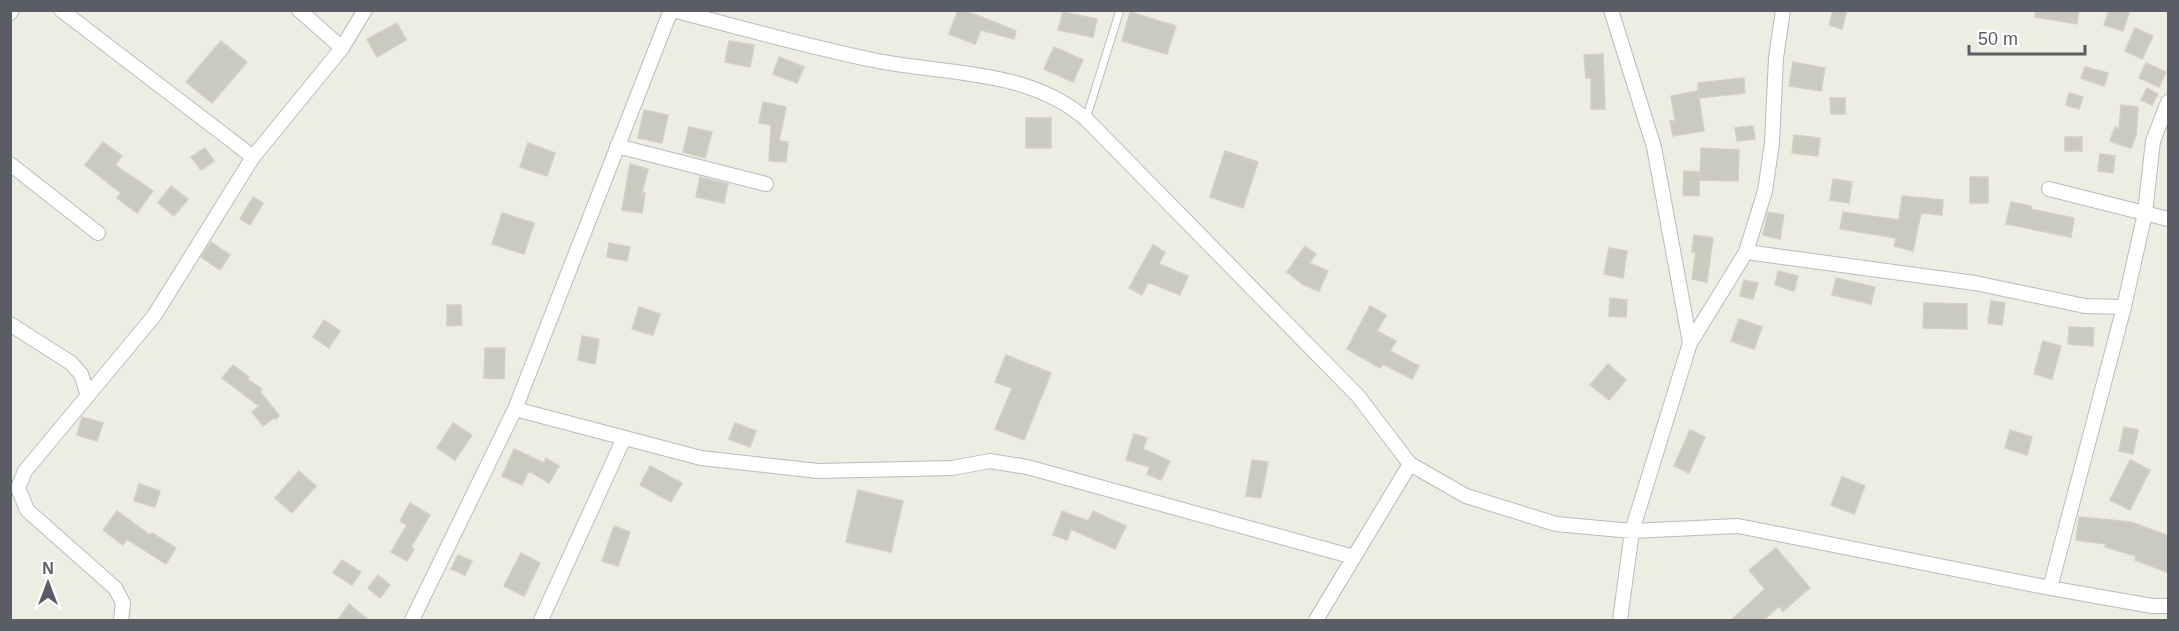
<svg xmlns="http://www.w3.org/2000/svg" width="2179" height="631" viewBox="0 0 2179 631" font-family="Arial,sans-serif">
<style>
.building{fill:#cbcac1;stroke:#d3d0c0;stroke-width:1.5}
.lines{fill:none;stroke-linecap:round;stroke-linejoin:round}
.service-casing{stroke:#b9bbc1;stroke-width:9}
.minor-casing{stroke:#b9bbc1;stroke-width:16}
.service{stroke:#fff;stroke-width:7}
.minor{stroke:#fff;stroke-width:14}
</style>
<rect width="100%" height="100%" fill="#eeede2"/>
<path class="building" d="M958,10h6l52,21 -2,8 -33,-9 -6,14 -26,-10z
M1833,10h14l-5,19 -13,-4z
M2036,10h43l-2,14 -42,-7z
M2109,10h21l-7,21 -19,-6z
M1063,12l34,7 -4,18 -35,-7z
M1130,12l46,14 -9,28 -45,-13z
M397,23l9,17 -29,17 -10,-18z
M2135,28l18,8 -11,23 -17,-8z
M221,41l26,21 -35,41 -26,-21z
M729,41l25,4 -4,22 -25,-5z
M1054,47l29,13 -10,22 -29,-13z
M1603,54l2,55h-14v-31h-5l-2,-23z
M779,57l25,10 -7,16 -24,-9z
M1793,62l32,6 -4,23 -32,-5z
M2146,63l20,9 -7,15 -20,-9z
M2085,67l23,6 -4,13 -23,-8z
M1744,78l1,15 -46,5 -1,-15z
M2147,88l11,6 -6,11 -11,-5z
M1698,91l6,40 -31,5 -3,-15h5l-4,-25z
M2069,93l14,4 -4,12 -13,-4z
M1830,98h15v16h-14z
M763,102l23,5 -7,34 9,1 -2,20 -17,-1 2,-36 -12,-2z
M2121,105l17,2 -2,28 -5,13 -21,-7 5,-14 4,2z
M644,110l24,5 -6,28 -24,-5z
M1026,118h25v30h-25z
M1753,126l2,13 -18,2 -2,-13z
M689,127l23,5 -7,26 -22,-6z
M1794,135l26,3 -2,18 -26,-3z
M2065,137h17v14h-17z
M103,142l19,14 -7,9 38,26 -16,22 -20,-15 4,-5 -36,-28z
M528,143l27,10 -8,23 -27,-9z
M205,148l9,13 -13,9 -10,-13z
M1701,148l38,2 -1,31 -38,-1z
M1225,151l33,11 -15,46 -33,-11z
M2100,154l15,2 -2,17 -15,-2z
M630,164l18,5 -6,24h3l-3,20 -20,-3z
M1684,171l16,1 -1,24 -16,-1z
M700,177l28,7 -4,19 -28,-6z
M1970,177h18v26h-18z
M1833,179l19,3 -3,21 -19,-3z
M171,186l17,13 -14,17 -16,-13z
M1902,196l41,4 -1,15 -21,-2 -8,38 -19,-5 2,-8 -56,-9 3,-17 56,8z
M253,197l10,6 -13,22 -10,-6z
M2011,202l20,4v3l43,9 -3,19 -65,-13z
M1768,212l16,3 -4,24 -17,-4z
M502,213l32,10 -10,31 -32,-10z
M1694,235l19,3 -6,44 -15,-3 4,-27h-4z
M211,242l19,13 -10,15 -19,-13z
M609,243l21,4 -3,14 -20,-4z
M1153,245l12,7 -6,12 29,12 -8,19 -32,-13 -6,13 -13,-7z
M1305,246l11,8 -7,9 19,8 -9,20 -15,-6 -17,-13z
M1609,248l18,3 -4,27 -19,-4z
M1778,271l20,5 -4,15 -19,-6z
M1836,278l39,9 -4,17 -39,-9z
M1744,280l14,3 -5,16 -13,-3z
M1610,298l17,2 -1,17 -17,-1z
M1991,301l14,2 -3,22 -14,-2z
M1924,303l43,1v25l-44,-1z
M447,305h14l1,20 -15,1z
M1370,306l16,9 -9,16 19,10 -6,10 29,15 -7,13 -29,-15 -3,4 -33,-19z
M639,307l21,7 -7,21 -21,-6z
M1739,319l23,8 -8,22 -23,-8z
M324,320l16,11 -11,17 -16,-11z
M2069,327l25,1 -1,18 -25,-2z
M582,336l17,3 -4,25 -17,-4z
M2043,341l18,5 -9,33 -18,-5z
M485,348h20l-1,31 -20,-1z
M1006,355l45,18 -27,67 -29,-11 17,-41 -17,-6z
M1608,364l18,16 -17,20 -19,-15z
M233,365l16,12 -2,2 15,10 -2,3 19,23 -3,4 -2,-1 -11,8 -11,-14 7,-6 -37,-28z
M82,417l21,6 -6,18 -20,-6z
M453,423l19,12 -17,25 -18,-12z
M735,423l21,8 -6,16 -21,-8z
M2124,427l14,3 -5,24 -14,-3z
M1690,430l15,7 -16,36 -15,-7z
M2010,430l22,7 -5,18 -22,-7z
M1134,434l13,4 -4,11 27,12 -9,19 -14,-6 3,-7 -24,-7z
M514,449l30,14 2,-5 13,8 -10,17 -20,-12 -7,14 -20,-9z
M1252,460l16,2 -7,36 -15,-2z
M2130,460l20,10 -20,40 -20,-10z
M650,466l32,17 -11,19 -31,-17z
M299,471l17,15 -24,27 -17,-15z
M1842,477l23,9 -11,28 -23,-9z
M139,484l21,7 -5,16 -21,-6z
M858,490l45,11 -12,51 -45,-10z
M410,503l20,12 -19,32 3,2 -7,12 -16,-9 16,-27 -7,-4z
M117,511l33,24 2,-2 24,15 -10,16 -39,-25 -4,6 -20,-15z
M1062,511l26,10 5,-10 33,15 -11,23 -44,-20 -4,11 -14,-5z
M2079,517l52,5 38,14v37l-34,-13 1,-4 -31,-9 1,-3 -30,-4z
M614,526l16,6 -12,34 -16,-5z
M1776,548l34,40 -27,23 -4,-5 -16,15h-33l35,-32 -16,-19z
M521,553l19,10 -16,33 -20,-10z
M458,555l14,6 -7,14 -14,-6z
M342,560l19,12 -9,13 -19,-12z
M378,575l12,10 -10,13 -12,-10z
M349,604l21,17h-33z"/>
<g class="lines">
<g class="service-casing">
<path id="service" d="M1086,119l34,-109"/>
</g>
<g class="minor-casing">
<path id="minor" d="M61,10l192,147
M299,10l43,38
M672,10c67,17 133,36 201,50 71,15 154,8 213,59l272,277 52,68 56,32 90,28 76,7 106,-5 312,62 102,18h16
M1611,10l43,137 36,196
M10,13l2,-3
M617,146l149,38
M10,164l88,69
M2049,189l119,30
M1746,252l229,31 110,23 39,1
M10,324l61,39 10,11 7,22
M515,409l186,49 117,13 134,-3 38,-7 37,6 327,90
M2050,588l74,-281 21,-94 8,-72 15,-39
M121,620l2,-17 -8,-15 -88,-78 -9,-22 7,-17 129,-155 99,-159 89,-109 23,-38
M412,620l103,-211 156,-399
M541,620l83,-182
M1316,620l94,-156
M1620,620l12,-89 58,-188 56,-91 19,-61 7,-48 4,-85 7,-48"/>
</g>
<use href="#service" class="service"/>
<use href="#minor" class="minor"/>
</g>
<rect width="2179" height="631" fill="none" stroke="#5a5d63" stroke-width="24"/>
<g transform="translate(48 583)" stroke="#ffffff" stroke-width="4.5" paint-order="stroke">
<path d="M0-4.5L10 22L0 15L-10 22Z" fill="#5a5d63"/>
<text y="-9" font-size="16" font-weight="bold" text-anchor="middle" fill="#5a5d63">N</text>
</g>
<path d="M1969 45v9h116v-9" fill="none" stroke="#5a5d63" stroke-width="3"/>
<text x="1978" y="45" font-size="18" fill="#5a5d63" stroke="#ffffff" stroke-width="4.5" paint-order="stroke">50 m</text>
</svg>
